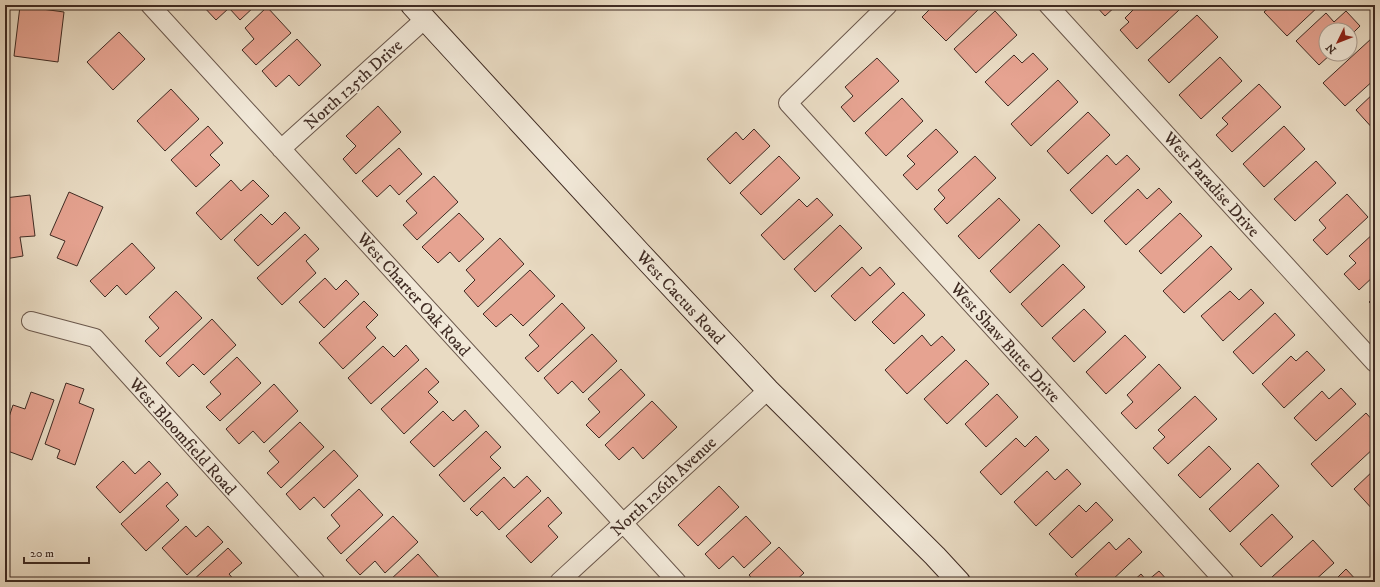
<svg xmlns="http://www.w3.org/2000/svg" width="1380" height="587" viewBox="0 0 1380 587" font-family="'IM FELL DW Pica',serif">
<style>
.building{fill:#e6a391;stroke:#3f2b23}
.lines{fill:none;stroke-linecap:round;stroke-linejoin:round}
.minor-casing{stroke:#6a574b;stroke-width:20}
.secondary-casing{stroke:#3f2b23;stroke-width:24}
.minor{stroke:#f1e8d8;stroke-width:18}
.secondary{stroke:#f1e8d8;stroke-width:22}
.labels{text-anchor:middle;stroke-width:3.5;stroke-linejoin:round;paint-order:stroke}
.street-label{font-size:17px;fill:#3f2b23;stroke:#f1e8d8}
</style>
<rect width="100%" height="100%" fill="#e9dbc3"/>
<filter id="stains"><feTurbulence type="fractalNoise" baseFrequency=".005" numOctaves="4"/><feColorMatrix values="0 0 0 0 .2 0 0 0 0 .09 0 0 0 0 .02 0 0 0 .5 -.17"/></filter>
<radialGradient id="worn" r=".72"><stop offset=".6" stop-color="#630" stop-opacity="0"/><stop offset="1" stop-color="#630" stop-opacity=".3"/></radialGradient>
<path class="building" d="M202,5h54l-16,15 -11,-12 -13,12z
M934,5h49l-37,36 -24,-24z
M1095,5h22l-12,11z
M1138,5h37l4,5 -42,39 -17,-19 9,-8 -4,-4z
M1272,5h48l-33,31 -23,-24z
M20,6l44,6 -6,50 -44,-6z
M267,7l24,26 -35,32 -14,-15 12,-11 -9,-11z
M995,11l22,24 -41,38 -22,-24z
M1346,11l14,15 -10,10v-6h-24v24h5l-12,11 -23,-24 30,-28 8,9z
M1197,15l21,22 -49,46 -21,-23z
M119,32l26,27 -32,31 -26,-28z
M1372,38l3,3v38l-30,27 -22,-23z
M297,39l24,26 -22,21 -10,-11 -13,12 -14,-16z
M1033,53l15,16 -40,37 -23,-24 29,-27 8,8z
M1220,57l22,24 -41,38 -22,-24z
M877,58l22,23 -45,41 -13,-15 12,-11 -8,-9z
M1058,80l20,22 -47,44 -20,-22z
M1259,84l22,23 -49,45 -16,-17 12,-11 -6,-6z
M171,89l28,30 -34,32 -28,-30z
M1375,92v39l-19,-21z
M902,98l21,23 -37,35 -21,-23z
M378,106l23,26 -45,42 -13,-15 13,-13 -10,-10z
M1088,112l22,23 -42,39 -21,-23z
M208,126l15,17 -13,12 10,10 -24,22 -25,-27z
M1284,126l21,23 -41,38 -21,-23z
M754,129l16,17 -40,38 -23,-25 29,-27 7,8z
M936,129l22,23 -41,38 -14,-15 12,-11 -8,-8z
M399,148l23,26 -23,21 -9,-10 -13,12 -15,-16z
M1107,155l9,10 11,-10 13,14 -48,45 -22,-24z
M779,156l21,22 -39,37 -21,-22z
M975,156l21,22 -49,46 -13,-15 11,-11 -7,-8z
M1316,161l20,22 -41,38 -21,-22z
M434,176l24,26 -41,38 -14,-15 14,-12 -11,-12z
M231,180l10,11 12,-11 16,16 -48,44 -25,-27z
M1159,188l13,14 -46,43 -22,-24 34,-32 9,10z
M69,192l34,15 -26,59 -20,-8 8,-17 -15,-6z
M1347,194l21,23 -41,38 -14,-15 13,-12 -7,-8z
M30,195l5,41 -15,1 3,19 -18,3v-61z
M817,198l16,17 -49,45 -23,-25 38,-36 8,8z
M999,198l21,22 -41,39 -21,-23z
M285,212l15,16 -42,38 -24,-26 27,-26 11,11z
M459,213l25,26 -25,23 -9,-10 -12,11 -16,-16z
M1180,213l22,23 -41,38 -22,-23z
M1039,224l21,22 -50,47 -20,-22z
M840,225l22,23 -47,44 -21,-23z
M1375,232v43l-16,15 -15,-16 12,-11 -7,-7z
M305,234l14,15 -13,12 10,12 -34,32 -25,-27z
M500,238l24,26 -46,43 -14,-16 11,-11 -9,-10z
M132,243l23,25 -29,27 -9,-10 -12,12 -15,-16z
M1211,246l21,23 -48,44 -21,-22z
M1063,264l22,23 -43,40 -21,-23z
M862,267l8,9 10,-9 15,17 -40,37 -24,-25z
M530,270l25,26 -32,30 -12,-12 -15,13 -13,-13z
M325,278l11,12 10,-10 13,14 -35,34 -25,-26z
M1251,289l13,14 -41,38 -22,-25 29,-25 9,9z
M176,291l26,27 -42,39 -15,-16 14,-13 -10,-11z
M903,292l22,23 -31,29 -22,-22z
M1375,296v12l-6,-6z
M364,301l14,14 -12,12 10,11 -33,31 -24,-26z
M562,303l23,25 -47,44 -13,-14 14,-12 -10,-11z
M1084,309l22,23 -32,30 -22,-24z
M1275,313l20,22 -42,39 -20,-22z
M212,319l24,26 -32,30 -11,-11 -14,13 -13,-14z
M592,334l25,27 -34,32 -11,-12 -14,13 -14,-16z
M922,335l9,11 11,-10 13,14 -48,44 -22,-24z
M1125,335l21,22 -40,37 -20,-22z
M406,345l13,15 -48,44 -23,-26 35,-32 11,11z
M1307,351l18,19 -41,38 -22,-24 29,-28 5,5z
M237,357l24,26 -41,38 -14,-14 15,-13 -11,-12z
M966,360l23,24 -42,40 -23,-25z
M1159,364l22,24 -45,41 -15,-16 12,-11 -6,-7z
M426,368l13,14 -11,10 10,10 -34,32 -23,-25z
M621,369l24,26 -46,43 -13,-13 14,-13 -12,-13z
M66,383l18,6 -5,14 15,6 -19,56 -18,-7 3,-8 -15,-6z
M274,384l24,27 -34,32 -11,-12 -14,13 -13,-15z
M1341,388l15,16 -40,37 -22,-23 28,-27 7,8z
M31,392l23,8 -22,60 -27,-10v-21l8,-24 12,4z
M997,394l21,23 -32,30 -21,-23z
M1195,396l22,23 -49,45 -15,-16 12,-11 -7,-7z
M652,401l25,26 -34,32 -10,-12 -14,13 -14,-15z
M465,410l14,16 -45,41 -24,-25 33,-31 10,10z
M1366,413l9,10v24l-43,40 -21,-23z
M300,422l24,25 -43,41 -14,-15 12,-11 -10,-11z
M486,431l15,16 -11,10 11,11 -37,34 -25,-27z
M1036,436l13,14 -48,45 -21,-23 36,-34 9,9z
M1209,446l22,23 -31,29 -22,-23z
M334,450l24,26 -34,32 -10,-11 -14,13 -14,-16z
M123,461l12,13 14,-13 12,13 -41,39 -24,-26z
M1258,463l21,23 -49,46 -21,-23z
M1067,469l14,15 -45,42 -22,-24 33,-31 8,9z
M1375,469v41l-1,1 -20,-22z
M527,476l14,15 -42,39 -17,-19 -5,5 -7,-7 34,-32 10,11z
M167,482l11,13 -12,11 13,14 -33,31 -25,-27z
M719,486l20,21 -41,39 -20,-21z
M359,489l24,26 -42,39 -14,-16 13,-12 -9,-11z
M548,497l14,16 -14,13 10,11 -27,26 -25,-27z
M1096,502l17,18 -41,38 -23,-24 30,-29 7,7z
M1272,514l21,23 -32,30 -21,-23z
M393,516l25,26 -33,31 -10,-12 -15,14 -14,-15z
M746,516l25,27 -27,25 -11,-12 -14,13 -14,-15z
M186,526l10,11 12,-11 15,16 -36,33 -25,-27z
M1129,538l13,14 -32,30h-28l-7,-8 34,-32 7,8z
M1313,540l21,23 -21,19h-36l-5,-5z
M779,547l25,26 -10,9h-39l-6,-7z
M228,548l14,15 -13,11 7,8h-45z
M418,554l24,27 -1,1h-49l-2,-2z
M1346,569l12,13h-25z
M1159,571l10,11h-37l9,-8 6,7z"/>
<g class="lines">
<g class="minor-casing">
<path id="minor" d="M150,5l527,577
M888,5l-100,98 437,479
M1048,5l327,358
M281,149l144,-130
M31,321l64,17 221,244
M559,582l209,-192"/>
</g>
<g class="secondary-casing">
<path id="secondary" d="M412,5l227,247 129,138 167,166 24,26"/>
</g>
<use href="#minor" class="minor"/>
<use href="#secondary" class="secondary"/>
</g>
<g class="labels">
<g class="street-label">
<text transform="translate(353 84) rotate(-42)" y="6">North 125th Drive</text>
<text transform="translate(1212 184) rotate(48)" y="6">West Paradise Drive</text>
<text transform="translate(414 294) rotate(48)" y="6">West Charter Oak Road</text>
<text transform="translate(681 297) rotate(47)" y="6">West Cactus Road</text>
<text transform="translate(1006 342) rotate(48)" y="6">West Shaw Butte Drive</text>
<text transform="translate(183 436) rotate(48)" y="6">West Bloomfield Road</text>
<text transform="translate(663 486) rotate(-43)" y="6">North 126th Avenue</text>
</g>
</g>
<rect width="1380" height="587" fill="none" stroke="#e9dbc3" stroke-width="20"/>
<rect x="6" y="6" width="1368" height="575" fill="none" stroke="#3f2b23" stroke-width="2"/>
<rect x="10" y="10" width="1360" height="567" fill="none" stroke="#3f2b23"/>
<g transform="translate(1338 42) rotate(227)"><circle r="19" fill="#f1e8d8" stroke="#aa9c90"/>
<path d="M0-3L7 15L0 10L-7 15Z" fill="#8f2418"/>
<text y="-6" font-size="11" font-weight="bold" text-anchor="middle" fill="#3f2b23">N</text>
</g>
<path d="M24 557v6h65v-6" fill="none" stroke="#3f2b23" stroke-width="2"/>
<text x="30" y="557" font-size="12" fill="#3f2b23" stroke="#f1e8d8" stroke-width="3" paint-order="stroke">20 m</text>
<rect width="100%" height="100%" filter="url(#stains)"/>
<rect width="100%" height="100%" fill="url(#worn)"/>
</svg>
